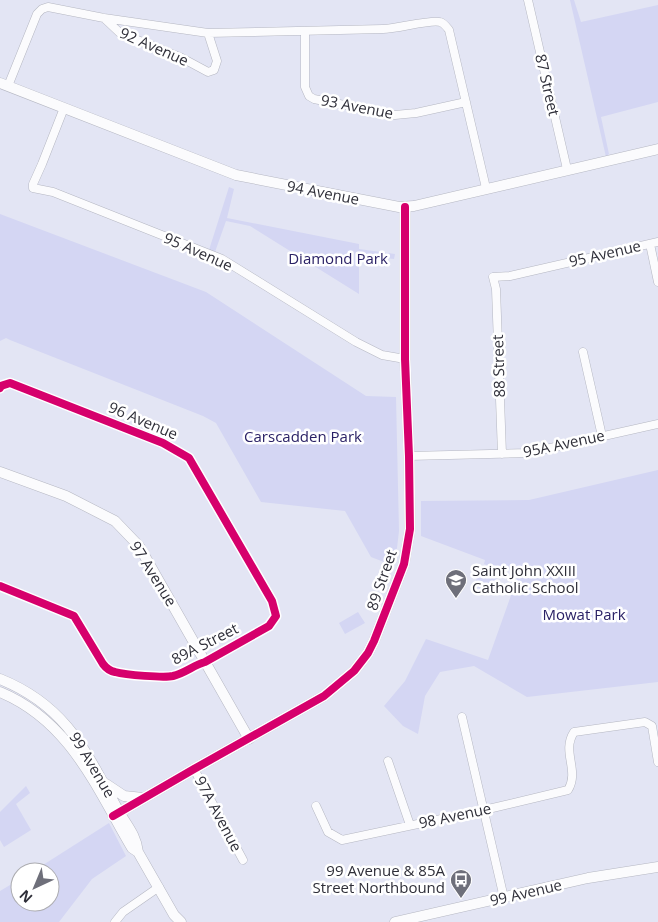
<svg xmlns="http://www.w3.org/2000/svg" width="658" height="922" viewBox="0 0 658 922" font-family="'Open Sans',sans-serif">
<style>
.green{fill:#d4d6f3}
.lines{fill:none;stroke-linecap:round;stroke-linejoin:round}
.minor-casing{stroke:#b5b7c2;stroke-width:9}
.tertiary-casing{stroke:#b5b7c2;stroke-width:11}
.minor{stroke:#fbfbfd;stroke-width:8}
.tertiary{stroke:#fbfbfd;stroke-width:10}
.cycleway-casing{stroke:#fff;stroke-width:11}
.cycleway{stroke:#d6006c;stroke-width:8}
.labels{text-anchor:middle;stroke-width:5;stroke-linejoin:round;paint-order:stroke}
.street-label{font-size:15px;fill:#2f2f39;stroke:#fff}
.park-label{font-size:15px;fill:#2a2165;stroke:#fff}
.poi-label{font-size:15px;fill:#2f2f39;stroke:#fff;text-anchor:start}
</style>
<rect width="100%" height="100%" fill="#e3e5f4"/>
<path class="green" d="M570,0h4l7,22 77,-17v97l-57,15 8,37 -3,3z
M229,187l5,2 -7,29 132,26v5l36,5 -1,5 -35,-4v39l-109,-68 -24,-5 -11,31 -6,-2z
M0,214l206,78 160,104 30,1 3,134 -2,17 -5,17 -21,-8 -26,-46 -84,-9 -45,-79 -13,-7 -193,-76 -4,-2 -6,3z
M658,470v212l-131,15 -53,-31 -34,6 -15,24 -7,38 -15,-8 -19,-20 21,-25 21,-42 62,21 31,-87 -13,-5 -4,3 -18,-7 1,-4 -64,-24v-35l108,-1z
M481,567l17,7 -7,19 -17,-7z
M358,612l7,11 -20,11 -6,-11z
M26,786l4,7 -14,11 15,26 -27,17 -4,-7v-28z
M109,823l17,33 -34,23 -33,43h-59v-31l20,-12v23h30v-30h-18z"/>
<g class="lines">
<g class="minor-casing">
<path id="minor" d="M528,0l39,169
M104,18l16,15 62,25 26,14 6,-2 3,-9 -9,-28
M305,31v56l4,9 5,3 81,16 21,-2 50,-11
M8,86l29,-72 5,-5 6,-2 56,11 104,15 175,-4c14,0 48,-10 57,-7 4,1 6,4 9,8l37,158
M64,108l-22,56 -9,20v4l20,4 169,67 134,83 26,13 23,4
M650,244l8,38
M583,352l19,84
M0,388l1,-2 9,-3 153,60 26,15 83,143 4,15 -7,10 -64,36c-11,3 -20,11 -32,14 -9,2 -47,-1 -58,-4 -5,-1 -9,-4 -12,-8l-29,-48 -74,-30
M502,454l-6,-165 -3,-12 17,-1 148,-34
M409,456l119,-3 130,-29
M462,717l42,181
M388,761l22,64
M194,769l49,91
M316,806l12,26 14,8 142,-30 84,-20c12,-20 -7,-38 6,-58l71,-10 7,4 6,36
M115,922l8,-10 36,-25"/>
</g>
<g class="tertiary-casing">
<path id="tertiary" d="M0,83l236,92 163,32 15,-1 244,-57
M0,472l66,24 49,25 24,25 110,193
M0,679c67,27 86,73 119,133 8,14 17,23 19,40l36,63 7,7
M0,692c70,29 96,95 132,156l6,4
M106,784l18,12 19,2
M113,816l81,-47 130,-73 30,-25 14,-18 6,-12 30,-77 6,-35 -1,-73 -4,-97v-152
M395,922l193,-44 70,-11"/>
</g>
<use href="#minor" class="minor"/>
<use href="#tertiary" class="tertiary"/>
<g class="cycleway-casing">
<path id="cycleway" d="M0,388l1,-2 9,-3 153,60 26,15 83,143 4,15 -7,10 -64,36c-11,3 -20,11 -32,14 -9,2 -47,-1 -58,-4 -5,-1 -9,-4 -12,-8l-29,-48 -74,-30
M113,816l81,-47 130,-73 30,-25 14,-18 6,-12 30,-77 6,-35 -1,-73 -4,-97v-152"/>
</g>
<use href="#cycleway" class="cycleway"/>
</g>
<defs>
<g id="school-pin" transform="scale(1.125)"><path d="M0 17L-7.5 6A9.5 9.5 0 1 1 7.5 6Z" fill="#6e6f7a" stroke="#fff"/><path d="M0-5L7-2L0 1L-7-2ZM-4 1L0 2.5L4 1V4Q0 6-4 4Z" fill="#fff"/></g>
<g id="bus-pin" transform="scale(1.125)"><path d="M0 17L-7.5 6A9.5 9.5 0 1 1 7.5 6Z" fill="#6e6f7a" stroke="#fff"/><path d="M-5-6H5V4H4V6H2V4H-2V6H-4V4H-5ZM-3.5-4V0h7V-4ZM-3.5 1.2v1.5H-2V1.2ZM2 1.2v1.5H3.5V1.2Z" fill="#fff"/></g>
</defs>
<g fill-rule="evenodd">
<use href="#school-pin" x="456" y="580"/>
<use href="#bus-pin" x="461" y="880"/>
</g>
<g class="labels">
<g class="street-label">
<text transform="translate(154 47) rotate(24)" y="5">92 Avenue</text>
<text transform="translate(547 85) rotate(77)" y="5">87 Street</text>
<text transform="translate(357 107) rotate(11)" y="5">93 Avenue</text>
<text transform="translate(323 193) rotate(11)" y="5">94 Avenue</text>
<text transform="translate(198 252) rotate(24)" y="5">95 Avenue</text>
<text transform="translate(605 254) rotate(-13)" y="5">95 Avenue</text>
<text transform="translate(499 366) rotate(-92)" y="5">88 Street</text>
<text transform="translate(143 421) rotate(23)" y="5">96 Avenue</text>
<text transform="translate(564 444) rotate(-12)" y="5">95A Avenue</text>
<text transform="translate(153 574) rotate(58)" y="5">97 Avenue</text>
<text transform="translate(382 580) rotate(-71)" y="5">89 Street</text>
<text transform="translate(205 644) rotate(-27)" y="5">89A Street</text>
<text transform="translate(92 765) rotate(59)" y="5">99 Avenue</text>
<text transform="translate(218 814) rotate(62)" y="5">97A Avenue</text>
<text transform="translate(455 816) rotate(-12)" y="5">98 Avenue</text>
<text transform="translate(526 893) rotate(-13)" y="5">99 Avenue</text>
</g>
<g class="park-label">
<text x="338" y="264">Diamond Park</text>
<text x="303" y="442">Carscadden Park</text>
<text x="584" y="620">Mowat Park</text>
</g>
<g class="poi-label">
<text x="472" y="576">Saint John XXIII<tspan x="472" dy="17">Catholic School</tspan></text>
<text x="445" y="876" text-anchor="end">99 Avenue &amp; 85A<tspan x="445" dy="17">Street Northbound</tspan></text>
</g>
</g>
<g transform="translate(35 887) rotate(224)"><circle r="24" fill="#ffffff" stroke="#acacb0"/>
<path d="M0-4L9 19L0 12L-9 19Z" fill="#6e6f7a"/>
<text y="-8" font-size="14" font-weight="bold" text-anchor="middle" fill="#2f2f39">N</text>
</g>
</svg>
